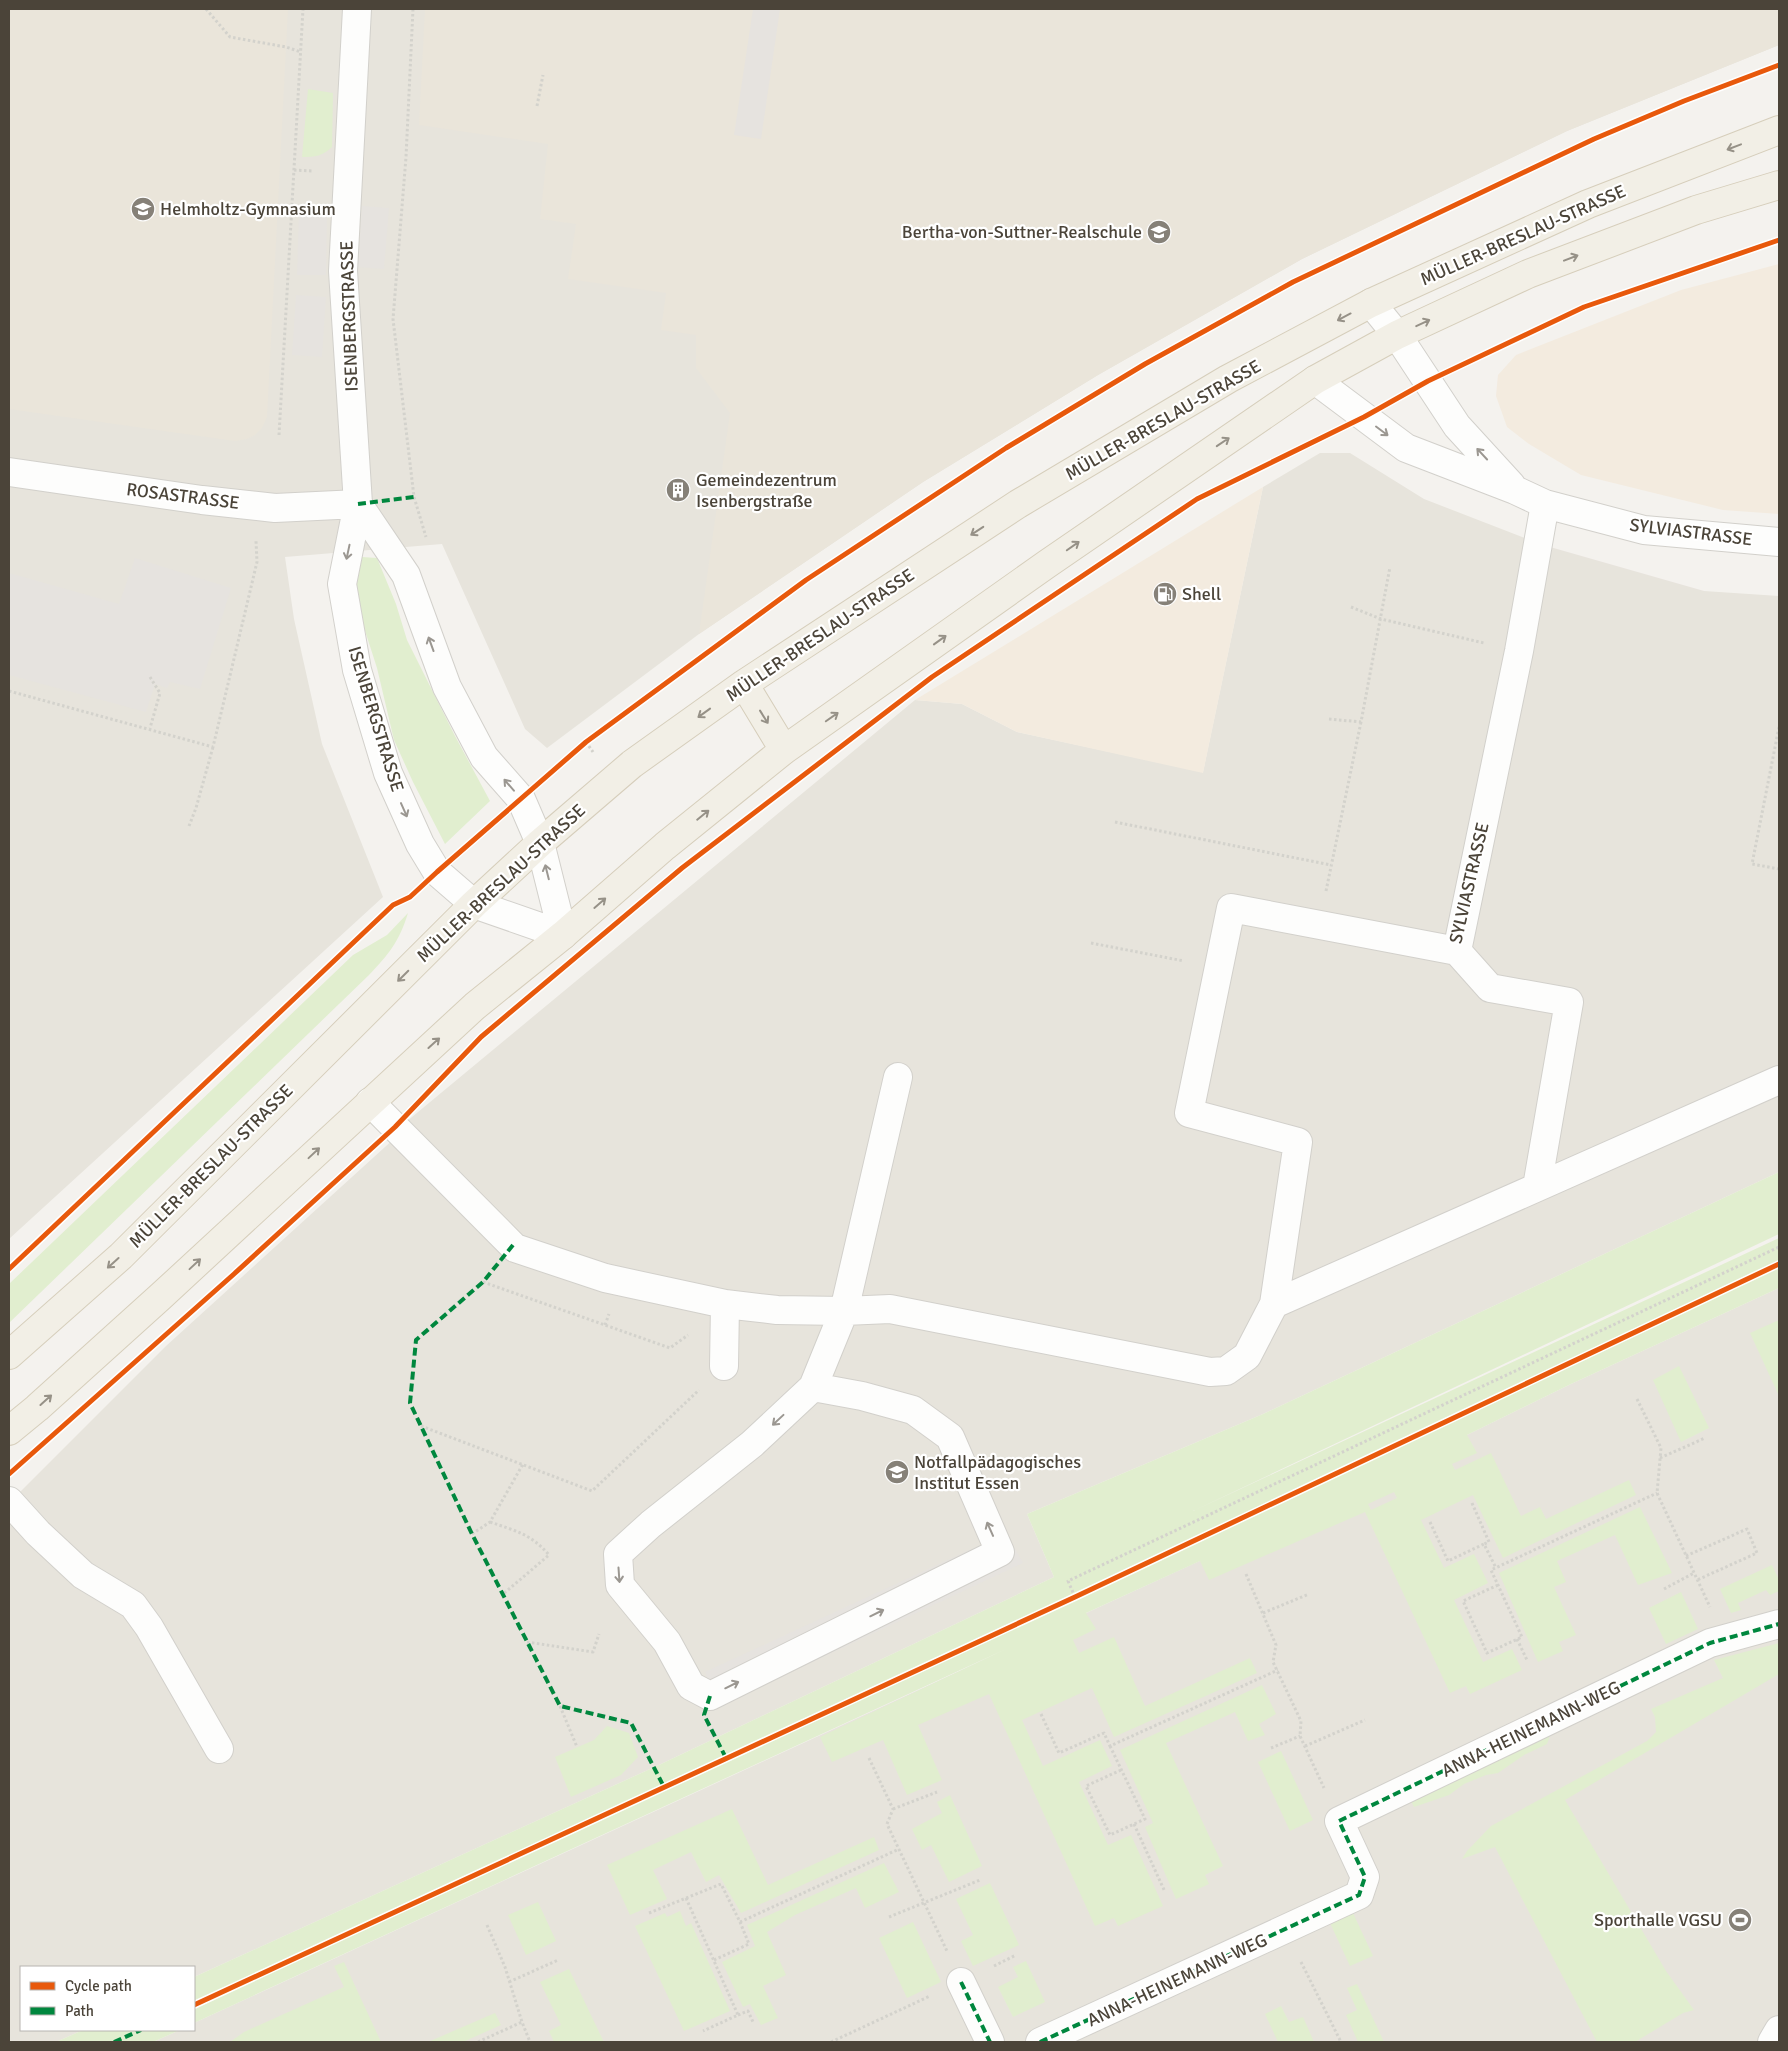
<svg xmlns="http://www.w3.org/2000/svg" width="1788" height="2051" viewBox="0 0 1788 2051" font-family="Signika,sans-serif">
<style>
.residential{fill:#e7e4dc}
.commercial{fill:#f3ebdf}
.education{fill:#eae5da}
.green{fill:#e1eecf;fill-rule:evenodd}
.parking{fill:#e6e3df}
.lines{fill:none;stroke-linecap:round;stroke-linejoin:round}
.minor-casing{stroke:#d2d0cb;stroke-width:30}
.major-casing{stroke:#d6cebb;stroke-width:30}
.path{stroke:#d3d2cc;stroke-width:3;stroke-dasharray:2.5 2.5;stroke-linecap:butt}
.minor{stroke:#fdfdfc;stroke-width:28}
.major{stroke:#f2efe6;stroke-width:28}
.quiet{stroke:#00873e;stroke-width:4;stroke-dasharray:8 4;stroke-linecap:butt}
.cycleway-casing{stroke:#fff;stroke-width:8}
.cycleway{stroke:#e8590c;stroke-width:5}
.oneway{stroke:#969187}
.oneway2{stroke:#9b9791}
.labels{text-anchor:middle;stroke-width:4.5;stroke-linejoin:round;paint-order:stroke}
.poi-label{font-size:18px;fill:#4b4439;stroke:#fff;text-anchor:start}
.street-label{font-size:18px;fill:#4b4439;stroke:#fff}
</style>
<rect width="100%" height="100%" fill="#f4f2ee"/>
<path class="residential" d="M9,9h1770v36l-212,86 -265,128 -204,116 -175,107 -224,152 -152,114 -22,-19 -83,-185 -157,13 9,62 28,125 61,153 -374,342z
M1320,453h30l74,46 119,46 161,46 75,5v576l-516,242 -236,100 27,63 -393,187 -467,213v-10h-173v63h62l-27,12h-47v-539l157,-157 230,-209 113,118 192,37 -180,-51 -115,-119 509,-422 47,4 55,28 186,40 60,-285z
M1779,1288v754h-1626l27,-12h14v-7l1173,-539 204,-100z"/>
<path class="commercial" d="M1779,264v250l-56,-4 -142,-35 -52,-31 -22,-17 -11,-31 2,-21 18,-20 165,-65z
M1263,487l-60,286 -186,-41 -55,-28 -47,-4z"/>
<path class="education" d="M9,9h279l-21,408 -5,11 -7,7 -8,4 -12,2 -226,-32z
M425,9h1354v36l-212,86 -265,128 -204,116 -175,107 -224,152 31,-221 -34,-45v-33l-35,-5 5,-37 -98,-14 8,-55 -36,-5 8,-75 -129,-19z"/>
<path class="green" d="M308,89l25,4 -1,54c-9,9 -17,10 -30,10z
M362,557l15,1 19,46 11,36 48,96 35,65 -45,43 -32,-62 -19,-42 -17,-72 -19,-59 -3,-42z
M408,913c-9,29 -19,41 -39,62l-360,348v-39l344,-329 34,-20z
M1779,1172v62l-586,277 586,-273v50l-208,96 -104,51 10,18 -25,11 3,6 36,-17 30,63 19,-9 6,12 83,-39 7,15 -133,63 -30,-63 -52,25 23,48 30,-14 14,29 -34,17 29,62 29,-13 10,21 -52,24 -4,-8 -16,7 -85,-181 -156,68 -9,-19 -114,52 10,16 -23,11 6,13 35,-16 31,69 105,-48 7,15 -143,64 -22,-49 -70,32 21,46 57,-26 12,26 -33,16 29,63 23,-10 32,71 -45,20 -4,-8 -19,8 -106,-232 -71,31 24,55 -35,15 -24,-55 -51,22 -12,-25 186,-88 -812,374v-46l467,-213 393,-187 -27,-63 236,-100zM1394,1492l3,6 -26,12 -3,-6z
M1779,1320v76l-29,-63z
M1679,1366l30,62 -28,14 -28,-62z
M1640,1507l32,66 -34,12 -23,-50 -58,26 9,21 -12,5 22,48 -17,7 4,9 -25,11 -39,-89z
M1772,1565l7,15v11l-9,4 -4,-5 -28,13 3,7 -10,3 -11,-24z
M1681,1592l17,37 -32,15 -17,-36z
M1779,1643v31l-214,126 101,171 28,39 -11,3 -48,29h-38l-102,-195 -33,12 5,-8 24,-25 156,-85 9,-9 -1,-15 -4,-8 72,-31 -9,-18z
M1262,1685l14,29 -17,10 6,11 -17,6 -13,-29 -69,31 57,123 -18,9 4,9 -33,15 -31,-72 8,-4 -33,-73z
M607,1726l22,7 9,24 -17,18 -50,22 -16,-40 39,-17z
M1551,1733l-4,11 -23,11 -26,18 -12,2 -22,9 -15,11 -35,12 -3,-6z
M1281,1751l32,69 -23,11 -32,-69z
M950,1795l32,71 -33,16 -18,-37 -9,5 -10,-21 30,-16 -5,-11z
M732,1809l36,76 106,-48 5,13 -138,63 -22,-38 -13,7 -15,-30 -38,18 14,29 -37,16 -23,-50z
M884,1863l15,29 -34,16 -9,-20 -61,27 -28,17 19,43 -23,11 15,32 -17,7 -11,-21 -7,3 -21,-45 33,-16 -8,-21z
M990,1883l29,62 -46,21 -12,-25 12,-6 -17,-36z
M538,1902l18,39 -30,14 -18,-40z
M680,1911l6,15 5,-3 39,88 -46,20 -49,-105 30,-13 2,4z
M1353,1913l20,43 -23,10 -20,-43z
M913,1922l28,60 -34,16 -28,-60z
M1026,1961l19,41 -32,15 -15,-30 20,-10 -5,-10z
M344,1962l37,80h-151l14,-10 100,-45 -10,-21z
M569,1969l31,65 4,8h-50l-5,-11 12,-6 -21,-43z
M1357,1984l27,58h-26l-12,-27 11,-5 -10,-22z
M1281,2006l8,16 14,-5 11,25h-36l-13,-28z
M495,2013l6,12 -38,17h-35z
M83,2030h97l-27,12h-97z"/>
<path class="parking" d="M753,9h27l-19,130 -27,-4z
M362,206l27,2 -5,61 -26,-2z
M299,211l28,1 -1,63h-29z
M296,295l30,2 -4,60 -30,-2z
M135,558l96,30 -31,101 -30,-7 -3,6 -12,-4 -9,28 -137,-37v-102l110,31z
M1006,1533l17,30 -304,143 -14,-34z"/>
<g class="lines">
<g class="minor-casing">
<path id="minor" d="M357,9l-14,262 15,233 -16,80 15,86 31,103 32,71 17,28 37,32 89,31
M1371,303l26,32 60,91 54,59
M1315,380l91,68 109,42 30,14 -26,147 -62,300 -226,-43 -42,205 109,29 -24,162 505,-224
M9,472l193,28 73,8 83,-4
M358,504l48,71 41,112 37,70 37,42 19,44 23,92
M1545,504l99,26 135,12
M1457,951l33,37 79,14 -32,185
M370,1102l145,146 90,30 120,26 52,6 67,1 46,-2 320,63 16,-1 21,-15 27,-52
M724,1366l1,-62
M813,1387l49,9 51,14 37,27 50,115 -290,144 -19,-10 -24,-44 -47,-57 -2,-31 33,-30 101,-80 61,-57 31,-76 54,-234
M9,1501l29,32 45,42 50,30 16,22 70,122
M961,1982l29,60
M1040,2042l319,-147 6,-18 -26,-56 371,-178 69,-19
M1772,2042l7,-12"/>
</g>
<g class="major-casing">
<path id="major" d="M744,684l40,66
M9,1355l112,-99 353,-352 66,-61 92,-79 112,-80 274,-180 210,-125 143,-76 217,-99 191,-74
M9,1431l28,-23 123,-111 315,-291 88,-71 102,-89 119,-96 263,-186 268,-184 82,-45 131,-61 168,-64 83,-25"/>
</g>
<path class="path" d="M206,9l24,28 56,10 15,5
M413,9l-7,148 -13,162 21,178 12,40
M537,106l6,-31
M294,170l19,1
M279,435l24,-426
M1351,607l30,12 103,24
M150,677l10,16 -10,35
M9,691l204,56 44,-185 -1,-21
M1329,719l32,3 29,-155
M1779,727l-27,137 27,5
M586,742l7,10
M1115,822l216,43
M189,826l7,-18 17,-61
M1326,891l35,-169
M1091,943l93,18
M483,1282l187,66 18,-13
M605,1325l4,-11
M1637,1399l24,49 -4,45 53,114
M421,1426l171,65 107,-101
M1660,1458l45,-20
M1472,1503l17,39 -5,2
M490,1522c26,9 41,12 59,33l-47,40
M1430,1522l18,39 36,-17 12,24
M472,1534l18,-12 33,-58
M1686,1556l61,-27 10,24 -60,27
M1246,1574l30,71 -3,17 28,59 -1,15 24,52
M1498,1585l-35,16 24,52 35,-16 -31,-67 166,-77
M1664,1589l30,-16
M1075,1597l-7,-16 711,-334
M1263,1613l46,-19
M1517,1639l10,21
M527,1642l66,10 6,-18
M560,1706l17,41
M1041,1714l18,39 45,-20 6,13 168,-76
M1110,1746l35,73 -35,16 -24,-49 35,-16
M1305,1746l60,-26
M1271,1748l29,-12
M869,1758l24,51 -6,15 60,127
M893,1809l44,-17
M1134,1824l31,68
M686,1898l52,117 -35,16
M649,1913l72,-29 19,38 159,-73
M889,1917l91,-37
M487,1925l18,42 17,55 8,20
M714,1960l35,-16 -9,-22
M1301,1962l40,80
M994,1966l22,-11
M509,1982l49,-22
M738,2015l10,-4 5,11
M478,2042l44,-20
M831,2042l99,-46"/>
<use href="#minor" class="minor"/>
<use href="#major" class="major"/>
<path class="quiet" d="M358,504l56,-7
M513,1245l-30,37 -67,58 -6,63 62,131 88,172 71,17 33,64
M710,1696l-6,19 22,43
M961,1982l29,60
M114,2042l27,-12
M1040,2042l319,-147 6,-18 -26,-56 371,-178 69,-19"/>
<g class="cycleway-casing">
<path id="cycleway" d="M9,1269l384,-364 17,-8 27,-25 149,-130 220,-162 200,-132 139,-84 148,-82 301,-143 90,-38 95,-36
M9,1474l225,-200 161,-147 86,-90 201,-169 250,-191 265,-178 167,-82 64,-36 156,-74 195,-67
M194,2005l881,-408 704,-333"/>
</g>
<use href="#cycleway" class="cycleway"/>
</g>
<defs><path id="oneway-shaft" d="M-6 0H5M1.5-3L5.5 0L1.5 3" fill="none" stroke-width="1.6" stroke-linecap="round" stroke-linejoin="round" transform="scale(1.25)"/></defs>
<g class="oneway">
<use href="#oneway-shaft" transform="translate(1734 147) rotate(159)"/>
<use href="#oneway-shaft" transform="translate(1571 258) rotate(-21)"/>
<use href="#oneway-shaft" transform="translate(1344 317) rotate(152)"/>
<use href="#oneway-shaft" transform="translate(1423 323) rotate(-25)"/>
<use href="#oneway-shaft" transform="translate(1223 442) rotate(-34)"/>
<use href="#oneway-shaft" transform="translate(977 531) rotate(147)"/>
<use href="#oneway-shaft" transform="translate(1073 546) rotate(-35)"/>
<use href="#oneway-shaft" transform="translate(940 640) rotate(-36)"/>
<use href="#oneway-shaft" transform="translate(704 713) rotate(144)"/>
<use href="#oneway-shaft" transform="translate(764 717) rotate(58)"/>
<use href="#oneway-shaft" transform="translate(832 717) rotate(-35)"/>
<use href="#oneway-shaft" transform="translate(703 815) rotate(-39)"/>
<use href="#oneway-shaft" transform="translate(600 903) rotate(-41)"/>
<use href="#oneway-shaft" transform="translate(403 976) rotate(135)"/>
<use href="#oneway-shaft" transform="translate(434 1043) rotate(-42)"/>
<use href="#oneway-shaft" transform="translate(314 1153) rotate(-43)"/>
<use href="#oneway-shaft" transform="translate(113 1263) rotate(138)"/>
<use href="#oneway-shaft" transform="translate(195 1264) rotate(-43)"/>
<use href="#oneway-shaft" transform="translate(46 1400) rotate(-42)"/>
</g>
<g class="oneway2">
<use href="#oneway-shaft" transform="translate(1382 431) rotate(37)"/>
<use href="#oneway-shaft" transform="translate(1482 454) rotate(-133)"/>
<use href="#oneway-shaft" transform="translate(348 552) rotate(102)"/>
<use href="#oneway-shaft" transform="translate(431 644) rotate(-110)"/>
<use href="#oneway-shaft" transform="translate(509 785) rotate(-131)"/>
<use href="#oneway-shaft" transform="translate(404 810) rotate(66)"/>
<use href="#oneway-shaft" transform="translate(547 872) rotate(-104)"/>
<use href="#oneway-shaft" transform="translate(778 1420) rotate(137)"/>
<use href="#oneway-shaft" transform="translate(990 1529) rotate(-114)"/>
<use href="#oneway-shaft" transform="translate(619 1575) rotate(86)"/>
<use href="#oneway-shaft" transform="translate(877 1613) rotate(-26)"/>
<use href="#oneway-shaft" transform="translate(732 1685) rotate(-26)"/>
</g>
<defs>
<g id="school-disc" transform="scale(1.25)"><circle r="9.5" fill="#868178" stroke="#fff"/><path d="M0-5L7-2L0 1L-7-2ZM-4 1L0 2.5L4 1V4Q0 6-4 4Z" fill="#fff"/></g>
<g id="building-disc" transform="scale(1.25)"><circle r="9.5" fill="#868178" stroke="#fff"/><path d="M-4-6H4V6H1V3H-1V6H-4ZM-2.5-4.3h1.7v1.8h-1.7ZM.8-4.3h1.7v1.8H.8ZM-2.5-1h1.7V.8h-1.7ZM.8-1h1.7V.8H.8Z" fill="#fff"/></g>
<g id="fuel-disc" transform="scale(1.25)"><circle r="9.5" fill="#868178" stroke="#fff"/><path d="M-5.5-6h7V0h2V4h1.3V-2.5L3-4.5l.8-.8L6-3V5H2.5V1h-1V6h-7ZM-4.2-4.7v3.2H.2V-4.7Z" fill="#fff"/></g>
<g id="stadium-disc" transform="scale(1.25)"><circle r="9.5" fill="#868178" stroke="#fff"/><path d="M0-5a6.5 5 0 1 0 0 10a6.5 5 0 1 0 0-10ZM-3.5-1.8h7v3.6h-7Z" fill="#fff"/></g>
</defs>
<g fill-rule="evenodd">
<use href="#school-disc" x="143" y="209"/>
<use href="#school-disc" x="1159" y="232"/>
<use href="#building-disc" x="678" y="490"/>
<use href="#fuel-disc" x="1165" y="594"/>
<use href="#school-disc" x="897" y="1472"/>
<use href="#stadium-disc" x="1740" y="1920"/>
</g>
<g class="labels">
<g class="poi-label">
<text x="160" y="215">Helmholtz-Gymnasium</text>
<text x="1142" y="238" text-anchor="end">Bertha-von-Suttner-Realschule</text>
<text x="696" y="486">Gemeindezentrum<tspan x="696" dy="21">Isenbergstraße</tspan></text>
<text x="1182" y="600">Shell</text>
<text x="914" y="1468">Notfallpädagogisches<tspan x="914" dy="21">Institut Essen</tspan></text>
<text x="1722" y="1926" text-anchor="end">Sporthalle VGSU</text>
</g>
<g class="street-label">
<text transform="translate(1523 235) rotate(-24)" y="6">MÜLLER-BRESLAU-STRASSE</text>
<text transform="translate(349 316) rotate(-92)" y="6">ISENBERGSTRASSE</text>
<text transform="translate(1163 420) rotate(-30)" y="6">MÜLLER-BRESLAU-STRASSE</text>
<text transform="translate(183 496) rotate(7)" y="6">ROSASTRASSE</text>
<text transform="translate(1691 532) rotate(7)" y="6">SYLVIASTRASSE</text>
<text transform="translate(820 635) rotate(-34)" y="6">MÜLLER-BRESLAU-STRASSE</text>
<text transform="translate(376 719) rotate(73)" y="6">ISENBERGSTRASSE</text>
<text transform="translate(501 883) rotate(-43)" y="6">MÜLLER-BRESLAU-STRASSE</text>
<text transform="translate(1469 883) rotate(-77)" y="6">SYLVIASTRASSE</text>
<text transform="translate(211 1166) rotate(-45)" y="6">MÜLLER-BRESLAU-STRASSE</text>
<text transform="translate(1531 1729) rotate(-26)" y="6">ANNA-HEINEMANN-WEG</text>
<text transform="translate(1177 1980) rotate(-25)" y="6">ANNA-HEINEMANN-WEG</text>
</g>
</g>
<rect width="1788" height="2051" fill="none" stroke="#4b4439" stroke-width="20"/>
<rect x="20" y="1966" width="175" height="65" fill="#ffffff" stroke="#b7b4b0"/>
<rect x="30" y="1982" width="25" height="8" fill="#e8590c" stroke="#b7b4b0"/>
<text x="65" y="1991" font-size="15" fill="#4b4439">Cycle path</text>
<rect x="30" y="2007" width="25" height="8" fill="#00873e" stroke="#b7b4b0"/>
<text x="65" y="2016" font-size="15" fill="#4b4439">Path</text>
</svg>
